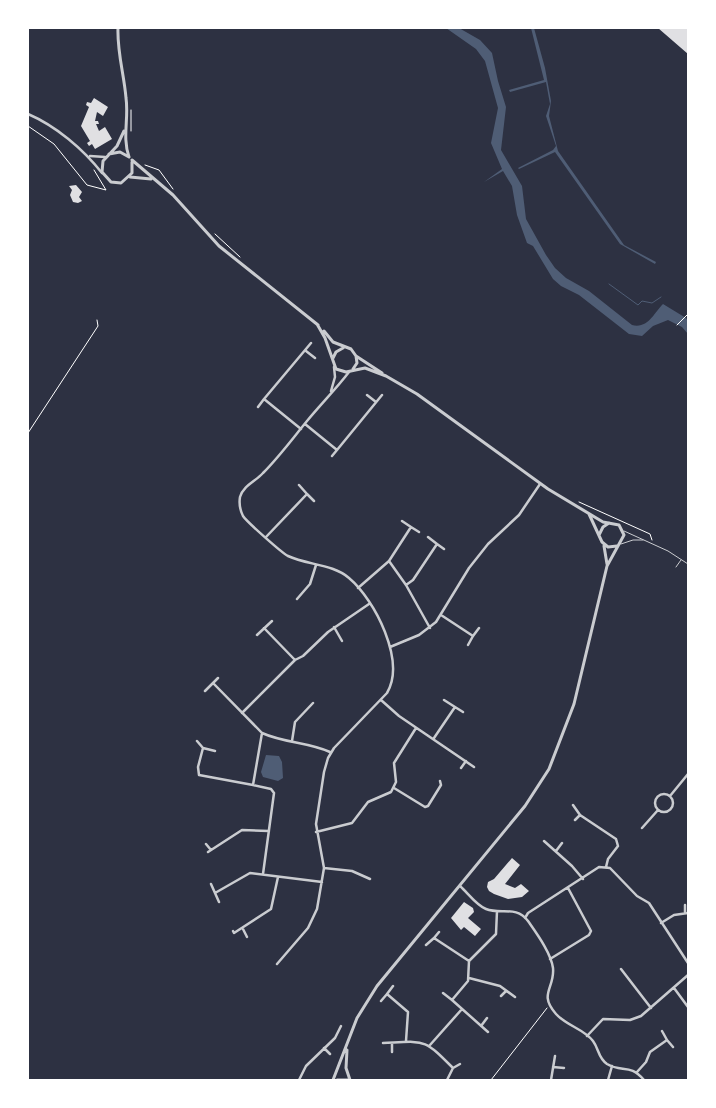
<svg xmlns="http://www.w3.org/2000/svg" width="716" height="1108" viewBox="0 0 716 1108" font-family="'DM Sans',sans-serif">
<style>
.water{fill:#4f5d75}
.lines{fill:none;stroke-linecap:round;stroke-linejoin:round}
.stream{stroke:#4f5d75;stroke-width:1}
.building{fill:#e0e0e3}
.path{stroke:#fff;stroke-width:1}
.service{stroke:#caccd0;stroke-width:1}
.minor{stroke:#caccd0;stroke-width:2.5}
.tertiary{stroke:#caccd0;stroke-width:3}
</style>
<rect width="100%" height="100%" fill="#2d3142"/>
<path class="water" d="M446,28h13l21,12 12,13 6,28 8,26 -5,43 21,36 4,33 20,36 9,13 11,10 23,13 43,34c16,4 22,-12 31,-21l23,14 2,3v13l-6,-7 -14,-7 -15,6 -11,10 -13,-2 -50,-39 -18,-9 -8,-7 -20,-33 -6,-3 -10,-28 -5,-29 -9,-15 -19,11 18,-13 -11,-26 7,-35 -13,-47 -9,-12z
M531,28h3l11,40 6,33 -2,15 9,35 66,94 32,17 -1,2 -35,-20 -65,-92 -36,17 -1,-1 35,-18 3,-4 -10,-30 4,-12 -4,-22 -36,10 -1,-2 35,-10z
M266,755l13,1 3,6 1,16 -5,3 -15,-4 -2,-5z"/>
<g class="lines">
<path class="stream" d="M609,284l29,21 4,-4 10,2 9,-6"/>
</g>
<path class="building" d="M658,28h30v26z
M94,98l14,9 -5,9 -6,-4 -2,9h3l1,3h-3l3,7 6,-4 7,12 -17,10 -3,-5 -3,2 -2,-3 3,-2 -9,-15 8,-19 -3,-2 1,-3 4,1z
M76,185l6,7 -3,5 3,4 -4,2 -5,-1 -3,-7 2,-5 -3,-4z
M512,858l8,7 -15,19 10,4 6,-4 8,7 -7,6 -14,2 -14,-5 -5,-3 -2,-4 1,-5 6,-3z
M464,902l9,6 1,4 -6,6 13,11 -6,7 -11,-9 -3,3 -10,-12z"/>
<g class="lines">
<path class="path" d="M28,126l26,18 33,41 19,5 -12,-20
M131,131v-21
M145,165l14,5 14,19
M215,234l25,23
M677,325l10,-10
M28,433l70,-107 -1,-6
M579,502l71,32 2,6
M491,1080l56,-72"/>
<path class="service" d="M624,531l44,20 20,13
M621,544l12,-4h10
M676,567l5,-7"/>
<path class="minor" d="M28,114c28,12 55,35 74,59
M90,156l15,1
M306,351l9,7
M331,391l4,-14 -1,-10
M367,395l9,7
M258,407l6,-8
M305,424l32,26 -5,6
M301,429l-37,-30 47,-56
M337,450l45,-55
M307,494l7,7
M402,521l9,6
M266,537l41,-43 -8,-9
M428,537l9,7
M389,561l22,-34 8,5
M406,585l7,-5 24,-36 7,5
M358,588l31,-27 17,24 24,43
M297,599l13,-15 6,-19
M441,615l32,21 6,-8
M334,627l8,14
M264,628l31,32
M257,635l15,-14
M468,645l5,-9
M390,647l29,-12 17,-13 33,-54 19,-24 31,-29 21,-31
M213,683l5,-5
M205,691l8,-8 49,50c22,10 46,9 68,19
M381,700l18,16 75,51
M455,707l8,5
M242,713l53,-53 8,-4 25,-24 41,-28
M434,738l21,-31 -11,-7
M197,741l6,7 -5,19 1,8 54,10 9,-52
M292,741l3,-19 18,-19
M203,748l12,3
M461,768l5,-7
M253,785l18,4 3,4 -11,81
M394,788l31,19 3,-1 13,-21 -1,-4
M655 803a9 9 0 1 1 18 0a9 9 0 1 1-18 0Z
M670,796l18,-22
M573,805l7,10 36,24 2,7 -10,13 -2,8
M575,820l5,-5
M642,828l16,-18
M316,832l36,-9 16,-21 23,-10 5,-10 -2,-19 22,-35
M544,841l28,25 11,13
M206,844l5,6
M556,851l6,-8
M208,852l34,-22 27,1
M324,868l28,3 18,8
M211,884l4,9 35,-20 72,9
M460,886c8,7 16,19 26,23 15,6 30,-4 42,12 9,13 23,32 25,47 2,20 -15,26 3,46 11,12 28,15 37,27 6,8 5,17 14,23 15,9 23,-1 37,16
M215,893l4,9
M685,905v8
M525,918l3,-5 71,-46 11,1 27,28 12,7 39,60
M661,923l13,-8 14,-2
M243,929l4,8
M233,931l1,2 37,-24 7,-32
M439,932l-5,6 35,23
M426,945l8,-7
M550,959l39,-24 2,-4 -23,-43
M277,964l31,-36 9,-19 7,-41 -8,-44 8,-52 4,-14 6,-10 53,-55c19,-32 -12,-93 -38,-115 -16,-14 -42,-13 -61,-22 -6,-3 -41,-34 -45,-40 -3,-6 -4,-13 -3,-19 3,-11 16,-16 23,-24 16,-16 30,-35 44,-52 14,-17 29,-32 42,-49
M621,969l30,39
M469,978l31,8 15,11
M393,986l-6,8 21,18 -2,29
M674,988l14,19
M443,993l9,7 16,-19 1,-20 27,-27 1,-23
M501,996l5,-5
M452,1000l36,32
M381,1001l6,-7
M481,1026l6,-8
M587,1036l16,-17 27,1 11,-4 47,-41
M667,1040l6,7
M383,1043c43,-2 40,-5 70,25
M392,1043v9
M430,1045l32,-36
M324,1048l6,6
M553,1067l11,1
M637,1072l9,-10 4,-10 17,-12 -5,-9
M299,1080l7,-14 29,-28 6,-12
M447,1080l6,-12 7,-4
M551,1080l4,-24
M608,1080l4,-14"/>
<path class="tertiary" d="M118,28c-1,24 6,46 8,70 3,20 -4,39 3,59
M124,131l-7,15 -14,15 -1,11 9,10 10,1 11,-10v-11
M109,154l11,-2 9,5
M132,160l41,35 46,51 99,79
M130,177l21,2
M317,324l8,14 11,31 10,3 19,-4 21,8 31,18 131,95 55,33 16,3 5,10 -17,31 -33,138 -25,65 -24,37 -148,180 -20,32 -24,62
M324,331l9,11 18,7 5,7 26,17
M333,358l3,-6 7,-4
M353,369l4,-6 -1,-7
M589,514l13,28 6,5 9,-1
M599,535l4,-8 6,-4
M604,546l3,18
M347,1050l-1,18 4,12
M337,1080h11"/>
</g>
<rect width="716" height="1108" fill="none" stroke="#ffffff" stroke-width="58"/>
</svg>
